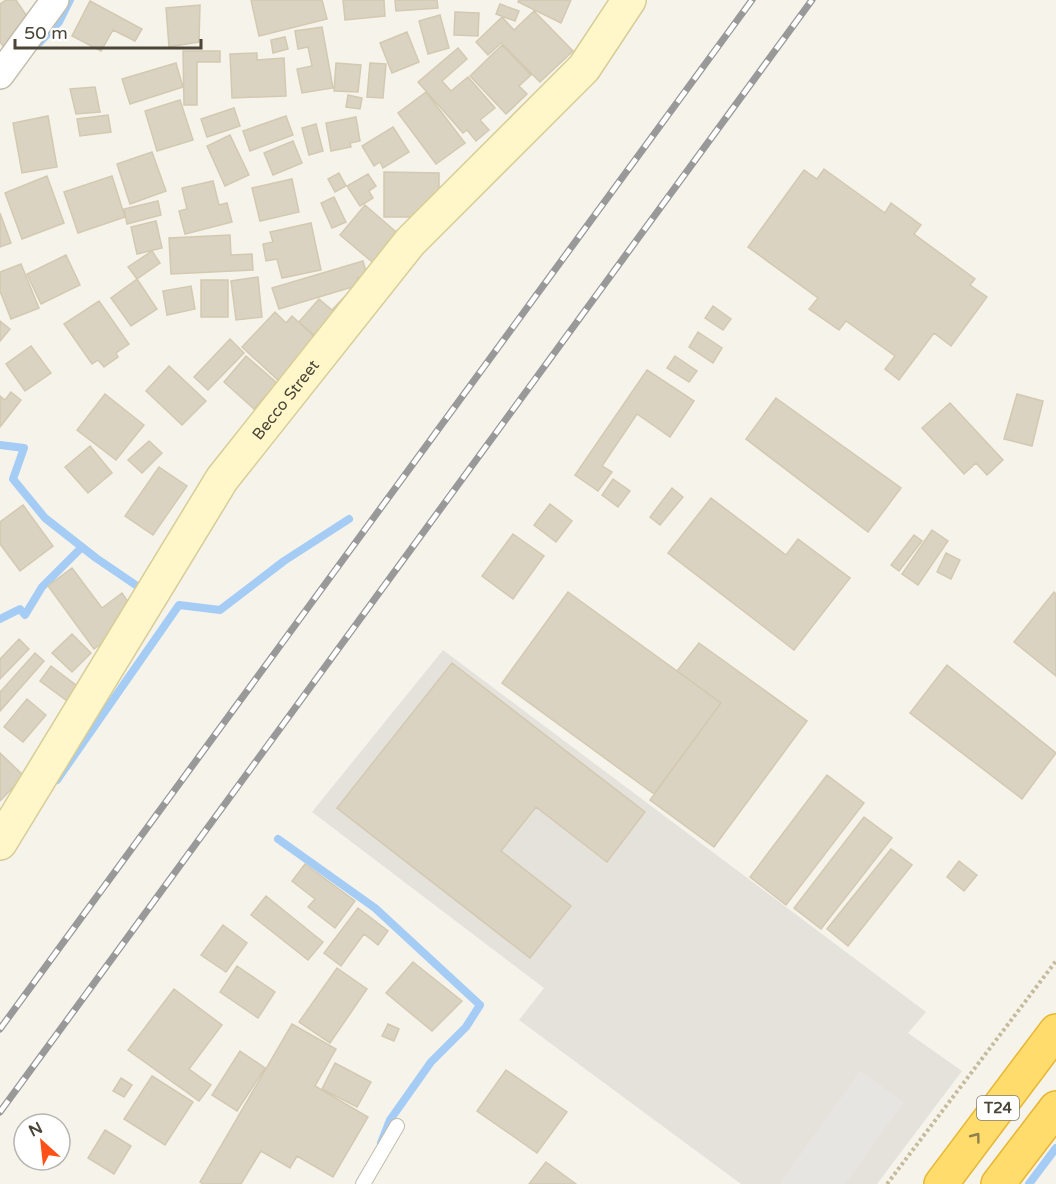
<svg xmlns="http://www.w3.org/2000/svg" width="1056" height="1184" viewBox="0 0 1056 1184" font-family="'Varela Round',sans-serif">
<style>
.industrial{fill:#e5e2db}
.parking{fill:#e7e5e1}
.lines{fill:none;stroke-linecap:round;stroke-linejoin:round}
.stream{stroke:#a4ccf5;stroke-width:8}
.building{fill:#dbd3c1;stroke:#d3c9b1;stroke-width:1.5}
.lane-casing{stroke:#c2bcab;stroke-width:16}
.street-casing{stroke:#c2bcab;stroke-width:30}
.secondary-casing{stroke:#d8cd97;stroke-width:36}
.highway-casing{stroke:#e7b633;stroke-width:36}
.path{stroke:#c5ba9c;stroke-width:4;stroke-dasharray:3 3;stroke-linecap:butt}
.lane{stroke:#fff;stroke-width:14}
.street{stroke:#fff;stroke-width:27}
.secondary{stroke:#fff7ca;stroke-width:33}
.highway{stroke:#ffdc6b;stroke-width:33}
.rail-casing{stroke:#999;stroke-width:7}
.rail{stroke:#fff;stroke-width:4.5;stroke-dasharray:14;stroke-linecap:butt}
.oneway{stroke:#92814c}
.labels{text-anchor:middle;stroke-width:4.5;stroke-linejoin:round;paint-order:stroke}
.shield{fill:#fff;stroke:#807d73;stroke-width:1.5}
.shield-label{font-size:15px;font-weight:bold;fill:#4a4537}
.street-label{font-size:16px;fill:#4a4537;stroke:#fff}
</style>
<rect width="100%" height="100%" fill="#f6f3ea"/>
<path class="industrial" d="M443,650l483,362 -18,21 54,38 -85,113h-136l-222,-164 25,-32 -232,-176z"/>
<path class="parking" d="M860,1071l44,31 -59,82h-66z"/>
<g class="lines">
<path class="stream" d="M39,43l20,-21 11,-22
M0,445l24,3 -11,31 32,39 51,40 50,34
M0,619l20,-10 5,6 17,-28 40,-40
M57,780l122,-175 41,5 64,-49 65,-42
M278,839l97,69 105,97 -14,22 -35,35 -41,58 -9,23
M1029,1184l27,-36"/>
</g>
<path class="building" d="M6,0h10l16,24 -27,25 -5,-7v-38z
M251,0h71l5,19 -68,17z
M343,0h41l1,16 -40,4z
M395,0h42l1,8 -42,3z
M519,0h52l-10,23 -43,-21z
M90,1l52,28 -7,12 -22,-11 -12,21 -29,-15z
M500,4l19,7 -4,10 -19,-7z
M200,5l-1,37 -30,5 -3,-39z
M534,11l39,40 -33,31 -39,-39 -13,12 -12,-13 26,-25 12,13z
M455,12l24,1 -1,23 -24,-1z
M440,15l9,33 -21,6 -9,-33z
M322,27l11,61 -31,5 -5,-24 15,-3 -4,-19 -10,2 -3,-18z
M407,32l12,30 -27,11 -12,-30z
M285,37l3,12 -15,4 -2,-13z
M502,45l29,30 -12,11 8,8 -21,20 -36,-38z
M458,48l9,11 -25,22 9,10 17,-14 27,31 -15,12 9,10 -13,11 -9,-11 -4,3 -45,-51z
M183,51h37v11h-23v43h-13z
M257,53v7l27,-2 2,38 -54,2 -2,-44z
M176,63l7,24 -53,17 -8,-25z
M336,63l25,2 -3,27 -24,-1z
M370,63l16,1 -3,34 -16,-1z
M95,87l5,25 -24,2 -6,-25z
M426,92l39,51 -29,21 -38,-51z
M348,95l14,3 -2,11 -14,-2z
M180,100l13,40 -36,11 -12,-40z
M234,108l6,18 -33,11 -6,-18z
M108,115l3,17 -31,4 -3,-17z
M48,116l9,51 -35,6 -9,-50z
M286,116l7,19 -43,16 -7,-20z
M356,117l4,24 -10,2 1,4 -20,4 -5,-28z
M316,124l7,27 -14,4 -7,-27z
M393,127l16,25 -26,16 -3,-6 -6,4 -12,-20z
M230,135l19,40 -24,11 -18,-40z
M293,141l9,22 -29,12 -9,-22z
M152,152l14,39 -36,13 -13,-40z
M824,169l61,44 6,-10 30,22 -7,9 61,45 -5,6 17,12 -36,49 -17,-13 -35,47 -14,-11 10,-13 -49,-35 -7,9 -30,-21 9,-11 -70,-51 56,-77 13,9z
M384,172l55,1v24l-23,20h-32z
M339,173l7,13 -11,6 -7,-13z
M368,174l8,12 -7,5 4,7 -13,8 -13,-20z
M47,176l17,47 -42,16 -17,-46z
M112,176l13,41 -47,16 -14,-41z
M292,179l7,33 -39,9 -8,-33z
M213,181l6,24 8,-2 5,19 -47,12 -6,-23 8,-2 -5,-21z
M334,197l12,25 -14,6 -11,-25z
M158,201l3,14 -34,9 -3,-15z
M365,205l37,32 -25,29 -37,-31z
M0,213l11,30 -11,4z
M156,221l6,27 -25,6 -6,-27z
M311,223l10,47 -39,8 -5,-19 -11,2 -3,-17 10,-2 -3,-10z
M230,235l1,20 21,-1 1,16 -82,4 -2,-36z
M152,251l8,12 -23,16 -9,-12z
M66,255l14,30 -39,19 -14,-30z
M363,261l4,14 -10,3 2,7 -80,24 -7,-21z
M21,264l18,44 -28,11 -11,-28v-19z
M258,277l4,40 -26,3 -5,-39z
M137,279l20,30 -26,17 -20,-28z
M201,280h27v37h-27z
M191,286l4,23 -28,6 -4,-24z
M349,292l10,8 -37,42 -23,-20 20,-23 13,11z
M99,301l30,43 -13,9 2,4 -14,10 -6,-7 -6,4 -28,-40z
M713,306l18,13 -8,11 -18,-12z
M275,312l11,11 6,-7 28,26 -39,41 -39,-36z
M0,321l10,8 -10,12z
M698,332l24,16 -9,15 -24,-16z
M230,339l14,14 -36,37 -14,-13z
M31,346l20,27 -26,18 -19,-27z
M246,356l31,27 -23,26 -30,-27z
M675,356l22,15 -8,11 -22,-14z
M169,366l37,35 -24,24 -36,-34z
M647,370l47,31 -24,36 -33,-23 -35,52 10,6 -14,19 -23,-16z
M11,392l10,8 -21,27v-31l5,4z
M105,394l39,31 -28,35 -39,-30z
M1017,394l26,7 -11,45 -28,-7z
M776,398l125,90 -33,44 -122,-93z
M950,403l53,57 -16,15 -11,-12 -12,11 -42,-46z
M149,441l13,12 -20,20 -14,-13z
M90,446l22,27 -24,20 -23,-26z
M159,467l28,19 -34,49 -28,-19z
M613,479l17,12 -12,16 -16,-12z
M672,488l11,9 -23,28 -10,-8z
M711,498l75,57 12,-16 52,39 -56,72 -126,-97z
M550,504l22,17 -16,21 -22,-17z
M23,505l30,41 -33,25 -20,-27v-22z
M932,530l16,11 -30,44 -16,-11z
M513,534l31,22 -31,43 -31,-23z
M914,535l8,6 -23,30 -8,-6z
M946,553l14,7 -9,19 -14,-7z
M72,568l30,40 20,-15 16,23 -44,33 -46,-63z
M568,592l153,111 -67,91 -152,-111z
M1054,592l2,2v82l-42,-34z
M72,634l19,19 -19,19 -20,-19z
M19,639l10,10 -29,30v-20z
M699,643l108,78 -93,126 -64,-47 71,-97 -44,-32z
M35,653l9,8 -44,50v-19z
M452,663l193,149 -38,50 -71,-55 -35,44 70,55 -41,52 -193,-150z
M947,665l109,88 -34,46 -112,-86z
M51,666l34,26 -11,14 -34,-25z
M27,699l19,16 -23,27 -19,-15z
M0,753l24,23 -24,25z
M827,775l37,28 -78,102 -36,-28z
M864,817l28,21 -71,91 -27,-21z
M891,849l21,16 -64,81 -21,-17z
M959,861l18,14 -13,16 -17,-14z
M305,864l50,37 -20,27 -27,-21 7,-8 -23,-18z
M266,896l57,46 -15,18 -57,-45z
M358,908l30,23 -10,14 -14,-11 -23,32 -17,-13z
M223,925l24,18 -21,29 -25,-17z
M413,962l49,39 -30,30 -46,-38z
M237,966l38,26 -17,26 -38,-26z
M337,968l30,21 -37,54 -31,-21z
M174,989l48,36 -33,44 22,16 -12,16 -71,-51z
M292,1024l44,25 -21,37 53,31 -35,60 -36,-21 -7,12 -29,-17 -20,33h-38l-3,-2z
M388,1024l11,5 -5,12 -12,-5z
M240,1051l25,17 -28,43 -25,-16z
M335,1063l36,19 -14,25 -35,-18z
M506,1070l61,42 -30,41 -60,-42z
M152,1076l41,26 -28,43 -41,-26z
M121,1078l11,7 -8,12 -11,-6z
M105,1130l26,16 -17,28 -26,-16z
M546,1162l30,22h-47z"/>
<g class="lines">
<g class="lane-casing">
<path id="lane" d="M363,1184l34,-58"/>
</g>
<g class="street-casing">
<path id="street" d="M0,75l55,-75"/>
</g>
<g class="secondary-casing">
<g id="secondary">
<path id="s1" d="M0,843l222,-364 188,-237 174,-174 45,-68"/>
</g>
</g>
<g class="highway-casing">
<path id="highway" d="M941,1184l115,-153
M998,1184l58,-76"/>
</g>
<path class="path" d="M887,1184l169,-223"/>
<use href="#lane" class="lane"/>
<use href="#street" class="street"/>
<use href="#secondary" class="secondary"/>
<use href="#highway" class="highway"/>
<g class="rail-casing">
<path id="rail" d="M0,1029l752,-1029
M0,1112l812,-1112"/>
</g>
<use href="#rail" class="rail"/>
</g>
<defs><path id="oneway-chevron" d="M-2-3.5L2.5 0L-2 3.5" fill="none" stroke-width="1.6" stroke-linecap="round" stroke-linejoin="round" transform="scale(1.5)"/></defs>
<use class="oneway" href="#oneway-chevron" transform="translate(976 1137) rotate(-53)"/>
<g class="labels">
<rect class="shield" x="977" y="1096" width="42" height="24" rx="4.5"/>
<g class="shield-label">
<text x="998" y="1113">T24</text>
</g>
<g class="street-label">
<text dy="6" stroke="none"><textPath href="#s1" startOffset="528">Becco Street</textPath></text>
</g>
</g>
<g transform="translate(42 1142) rotate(333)"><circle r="28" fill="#ffffff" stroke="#b7b5af" stroke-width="1.5"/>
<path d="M0-4.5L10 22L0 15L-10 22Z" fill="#ff5117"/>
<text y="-9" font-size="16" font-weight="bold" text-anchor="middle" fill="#4a4537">N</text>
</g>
<path d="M15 39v9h186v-9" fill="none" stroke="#4a4537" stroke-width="3"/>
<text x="24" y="39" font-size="18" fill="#4a4537" stroke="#ffffff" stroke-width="4.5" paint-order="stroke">50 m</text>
</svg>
